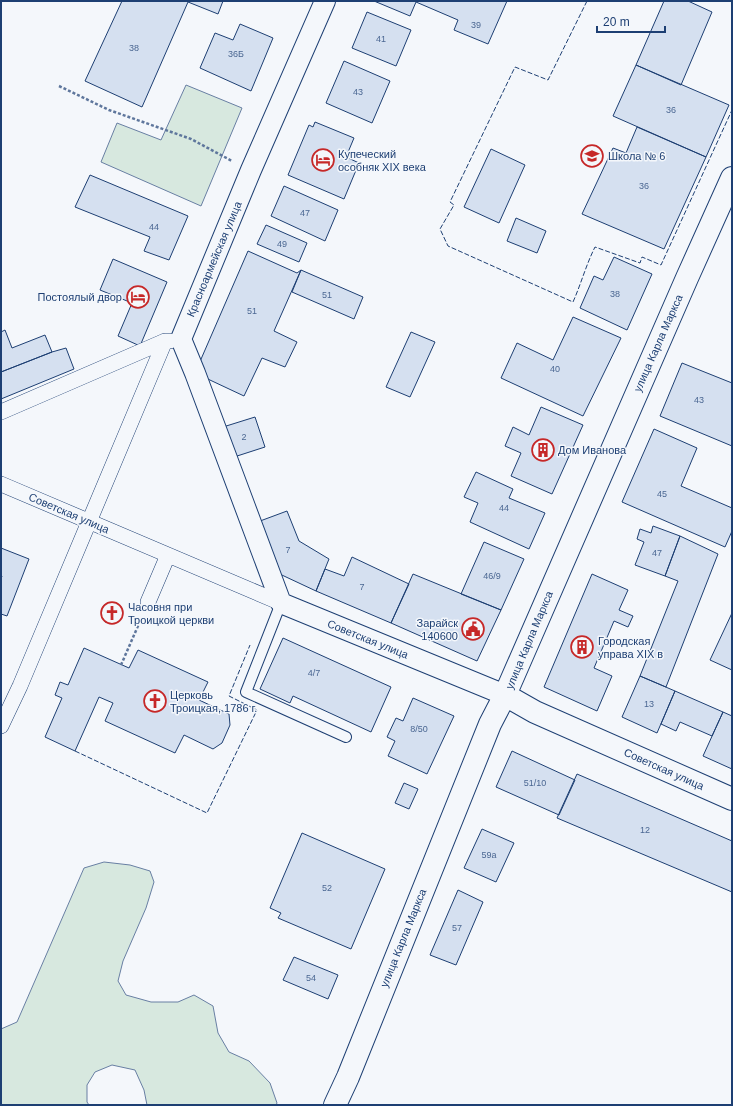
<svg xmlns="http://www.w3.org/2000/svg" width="733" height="1106" viewBox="0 0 733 1106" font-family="Arial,sans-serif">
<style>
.green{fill:#d7e8df;stroke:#687fa3}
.building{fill:#d5e0f0;stroke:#1d3f73}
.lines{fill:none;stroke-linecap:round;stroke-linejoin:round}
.service-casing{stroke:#1d3f73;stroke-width:12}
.pedestrian-casing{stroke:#1d3f73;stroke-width:16}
.minor-casing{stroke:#1d3f73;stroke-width:22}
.tertiary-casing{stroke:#1d3f73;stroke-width:24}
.path{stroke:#5e769c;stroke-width:2.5;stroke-dasharray:3 2;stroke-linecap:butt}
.service{stroke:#f4f7fb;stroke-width:10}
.pedestrian{stroke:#f4f7fb;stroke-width:15}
.minor{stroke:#f4f7fb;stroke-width:20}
.tertiary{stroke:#f4f7fb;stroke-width:22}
.fence{stroke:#1d3f73;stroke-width:1;stroke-dasharray:5 2;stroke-linecap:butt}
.labels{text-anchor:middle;stroke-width:3;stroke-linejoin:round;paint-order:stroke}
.number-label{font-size:9px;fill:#4b6792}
.poi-label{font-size:11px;fill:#1d3f73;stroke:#f4f7fb;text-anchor:start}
.street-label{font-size:11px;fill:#1d3f73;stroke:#f4f7fb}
</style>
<rect width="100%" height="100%" fill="#f4f7fb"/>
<path class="green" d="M186,85l56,23 -41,98 -100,-44 16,-39 44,17z
M104,862l26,3 20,6 4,11 -8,26 -23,53 -5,20 8,14 25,7h27l16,-7 19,11 5,27 11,19 20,9 21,22 7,20 -1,2h-129l-3,-15 -9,-20 -23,-5 -17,7 -8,13v17l2,3h-88v-76l16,-7 67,-154z"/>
<path class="building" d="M122,1h101l-5,13 -30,-12 -46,105 -57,-26z
M374,1h133l-19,43 -34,-14 4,-10 -42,-18 -6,14z
M664,1h24l24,11 -31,73 -45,-20z
M367,12l44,18 -15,36 -44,-18z
M240,24l33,14 -22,53 -51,-23 15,-35 18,7z
M344,61l46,20 -18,42 -46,-20z
M636,65l93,40 -23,52 -93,-41z
M315,122l39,16 -8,19 13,6 -15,36 -56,-24 21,-50 4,2z
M637,127l69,30 -42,92 -82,-35 31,-66 13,5z
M491,149l34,16 -26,58 -35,-16z
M90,175l98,41 -19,44 -25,-9 6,-14 -75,-30z
M284,186l54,24 -13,31 -54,-25z
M516,218l30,13 -9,22 -30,-12z
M266,225l41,18 -8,19 -42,-18z
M248,251l49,22 4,-3 -27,61 23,11 -12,25 -23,-9 -18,38 -49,-23z
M614,257l38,17 -25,56 -47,-22 14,-32 9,4z
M113,259l54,23 -27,64 -22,-10 14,-33 -32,-13z
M301,270l62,27 -9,22 -62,-27z
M573,317l48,21 -38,78 -82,-38 16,-35 36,17z
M5,330l7,18 33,-13 7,17 -51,20v-40z
M411,332l24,10 -25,55 -24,-10z
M66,348l8,21 -73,30v-27l51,-20z
M682,363l50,20v63l-72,-30z
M541,407l42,18 -31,69 -41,-18 10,-23 -16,-7 8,-19 16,8z
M255,417l10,30 -31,10 -11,-30z
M654,429l43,19 -16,38 51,22v23l-7,16 -103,-45z
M476,472l37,17 -4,9 36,15 -16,36 -59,-27 8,-19 -14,-6z
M287,511l12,30 30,18 -13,32 -47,-22 -17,-45z
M653,526l27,10 -15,40 -30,-11 9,-23 -7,-3 3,-10 11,4z
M680,536l38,18 -52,133 -26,-11 38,-95 -13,-5z
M484,542l40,17 -23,51 -40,-16z
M1,548l28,11 -22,57 -6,-2v-35l1,-3 -1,-1z
M352,557l57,27 -18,39 -75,-32 9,-22 19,7z
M413,574l88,36 -24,51 -86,-38z
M592,574l36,16 -9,20 14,6 -5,11 -14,-6 -20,47 18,8 -15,35 -53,-24z
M104,605h15v16l-14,1z
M732,613v57l-22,-10z
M283,638l108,49 -20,45 -78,-36 -3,7 -30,-14z
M84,648l45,20 9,-18 70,32 -9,18 30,14 1,11 -8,18 -9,6 -29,-14 -9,18 -70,-32 8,-18 -14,-6 -24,54 -30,-14 17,-39 -7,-3 5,-13 8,3z
M640,676l35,15 -18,42 -35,-16z
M675,691l48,21 -11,24 -32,-14 -4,9 -15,-7z
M413,698l41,18 -27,58 -39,-18 7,-15 -8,-4 9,-19 7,3z
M723,712l9,4v53l-29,-13z
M512,751l63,29 -16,35 -63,-28z
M577,774l155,67v51l-175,-74z
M404,783l14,6 -9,20 -14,-6z
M482,829l32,14 -18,39 -32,-14z
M302,833l83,36 -34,80 -73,-31 3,-5 -11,-5z
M458,890l25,12 -27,63 -26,-10z
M294,957l44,18 -10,24 -45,-19z"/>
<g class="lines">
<g class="service-casing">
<path id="service" d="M281,603l-35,89 100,45"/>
</g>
<g class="pedestrian-casing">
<path id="pedestrian" d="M1,412l164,-71h5
M1,484l280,119
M148,602l20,-47
M1,726l19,-40 145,-345"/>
</g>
<g class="minor-casing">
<path id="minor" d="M325,1l-74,169 -70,169 14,34 86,230 224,92"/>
</g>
<g class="tertiary-casing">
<path id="tertiary" d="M505,695l30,17 197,87
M335,1105l13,-28 142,-353 15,-29 182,-417 45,-100"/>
</g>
<path class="path" d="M59,86l50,24 82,29 41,22
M121,665l20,-46"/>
<use href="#service" class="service"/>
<use href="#pedestrian" class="pedestrian"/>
<use href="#minor" class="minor"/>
<use href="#tertiary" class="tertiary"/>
<path class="fence" d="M587,1l-39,79 -33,-13 -65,135 4,3 -14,24 8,17 125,56c8,-18 13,-37 22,-55l45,16 2,-6 19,8 71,-155
M75,751l132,62 50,-103 -28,-14 21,-51"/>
</g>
<defs>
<g id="school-ring" transform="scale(1.15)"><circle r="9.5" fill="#f4f7fb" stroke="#c62828" stroke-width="1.5"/><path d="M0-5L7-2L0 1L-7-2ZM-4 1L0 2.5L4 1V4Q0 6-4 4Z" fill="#c62828"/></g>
<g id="hotel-ring" transform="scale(1.15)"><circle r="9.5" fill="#f4f7fb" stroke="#c62828" stroke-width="1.5"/><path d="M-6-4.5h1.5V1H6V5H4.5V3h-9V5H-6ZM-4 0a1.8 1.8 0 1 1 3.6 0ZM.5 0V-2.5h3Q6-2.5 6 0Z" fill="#c62828"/></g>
<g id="building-ring" transform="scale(1.15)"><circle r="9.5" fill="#f4f7fb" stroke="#c62828" stroke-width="1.5"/><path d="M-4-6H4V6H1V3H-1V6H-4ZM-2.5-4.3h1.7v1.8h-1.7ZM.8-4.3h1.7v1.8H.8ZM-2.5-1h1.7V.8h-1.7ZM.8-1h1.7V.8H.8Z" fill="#c62828"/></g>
<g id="church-ring" transform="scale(1.15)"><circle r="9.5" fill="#f4f7fb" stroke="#c62828" stroke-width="1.5"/><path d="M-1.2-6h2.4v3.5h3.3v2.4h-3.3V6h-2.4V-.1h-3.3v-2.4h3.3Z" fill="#c62828"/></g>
<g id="civic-ring" transform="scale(1.15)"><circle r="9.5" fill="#f4f7fb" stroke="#c62828" stroke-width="1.5"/><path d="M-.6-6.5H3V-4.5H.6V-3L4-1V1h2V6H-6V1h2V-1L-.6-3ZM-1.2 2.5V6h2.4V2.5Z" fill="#c62828"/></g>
</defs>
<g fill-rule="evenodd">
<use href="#school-ring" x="592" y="156"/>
<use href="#hotel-ring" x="323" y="160"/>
<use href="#hotel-ring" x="138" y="297"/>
<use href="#building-ring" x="543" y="450"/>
<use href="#church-ring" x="112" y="613"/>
<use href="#civic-ring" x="473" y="629"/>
<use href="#building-ring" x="582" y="647"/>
<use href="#church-ring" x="155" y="701"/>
</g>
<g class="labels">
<g class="number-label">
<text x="476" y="28">39</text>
<text x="381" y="42">41</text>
<text x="134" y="51">38</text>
<text x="236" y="57">36Б</text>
<text x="358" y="95">43</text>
<text x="671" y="113">36</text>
<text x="644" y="189">36</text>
<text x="305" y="216">47</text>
<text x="154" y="230">44</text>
<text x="282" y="247">49</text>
<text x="615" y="297">38</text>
<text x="327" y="298">51</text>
<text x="252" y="314">51</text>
<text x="555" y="372">40</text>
<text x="699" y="403">43</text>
<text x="244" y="440">2</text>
<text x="662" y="497">45</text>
<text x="504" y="511">44</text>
<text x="288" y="553">7</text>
<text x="657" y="556">47</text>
<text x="492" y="579">46/9</text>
<text x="362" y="590">7</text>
<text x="314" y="676">4/7</text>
<text x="649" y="707">13</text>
<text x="419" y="732">8/50</text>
<text x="535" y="786">51/10</text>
<text x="645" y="833">12</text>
<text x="489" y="858">59а</text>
<text x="327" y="891">52</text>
<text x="457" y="931">57</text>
<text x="311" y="981">54</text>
</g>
<g class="poi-label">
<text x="338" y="158">Купеческий<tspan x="338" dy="13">особняк XIX века</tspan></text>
<text x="608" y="160">Школа № 6</text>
<text x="122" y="301" text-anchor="end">Постоялый двор</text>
<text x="558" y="454">Дом Иванова</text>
<text x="128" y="611">Часовня при<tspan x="128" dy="13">Троицкой церкви</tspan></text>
<text x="458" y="627" text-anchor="end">Зарайск<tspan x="458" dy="13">140600</tspan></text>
<text x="598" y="645">Городская<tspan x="598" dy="13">управа XIX в</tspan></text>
<text x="170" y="699">Церковь<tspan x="170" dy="13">Троицкая, 1786 г.</tspan></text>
</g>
<g class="street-label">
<text transform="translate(214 259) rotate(-67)" y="4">Красноармейская улица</text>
<text transform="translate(658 343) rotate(-66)" y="4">улица Карла Маркса</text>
<text transform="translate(69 513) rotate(23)" y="4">Советская улица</text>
<text transform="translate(368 639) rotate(22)" y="4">Советская улица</text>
<text transform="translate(529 640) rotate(-67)" y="4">улица Карла Маркса</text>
<text transform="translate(664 769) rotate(24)" y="4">Советская улица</text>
<text transform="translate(403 938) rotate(-68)" y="4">улица Карла Маркса</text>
</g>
</g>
<rect width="733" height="1106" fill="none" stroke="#1d3f73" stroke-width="4"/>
<path d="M597 26v6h68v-6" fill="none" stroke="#1d3f73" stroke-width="2"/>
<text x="603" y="26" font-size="12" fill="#1d3f73" stroke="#f4f7fb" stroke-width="3" paint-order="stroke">20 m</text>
</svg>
